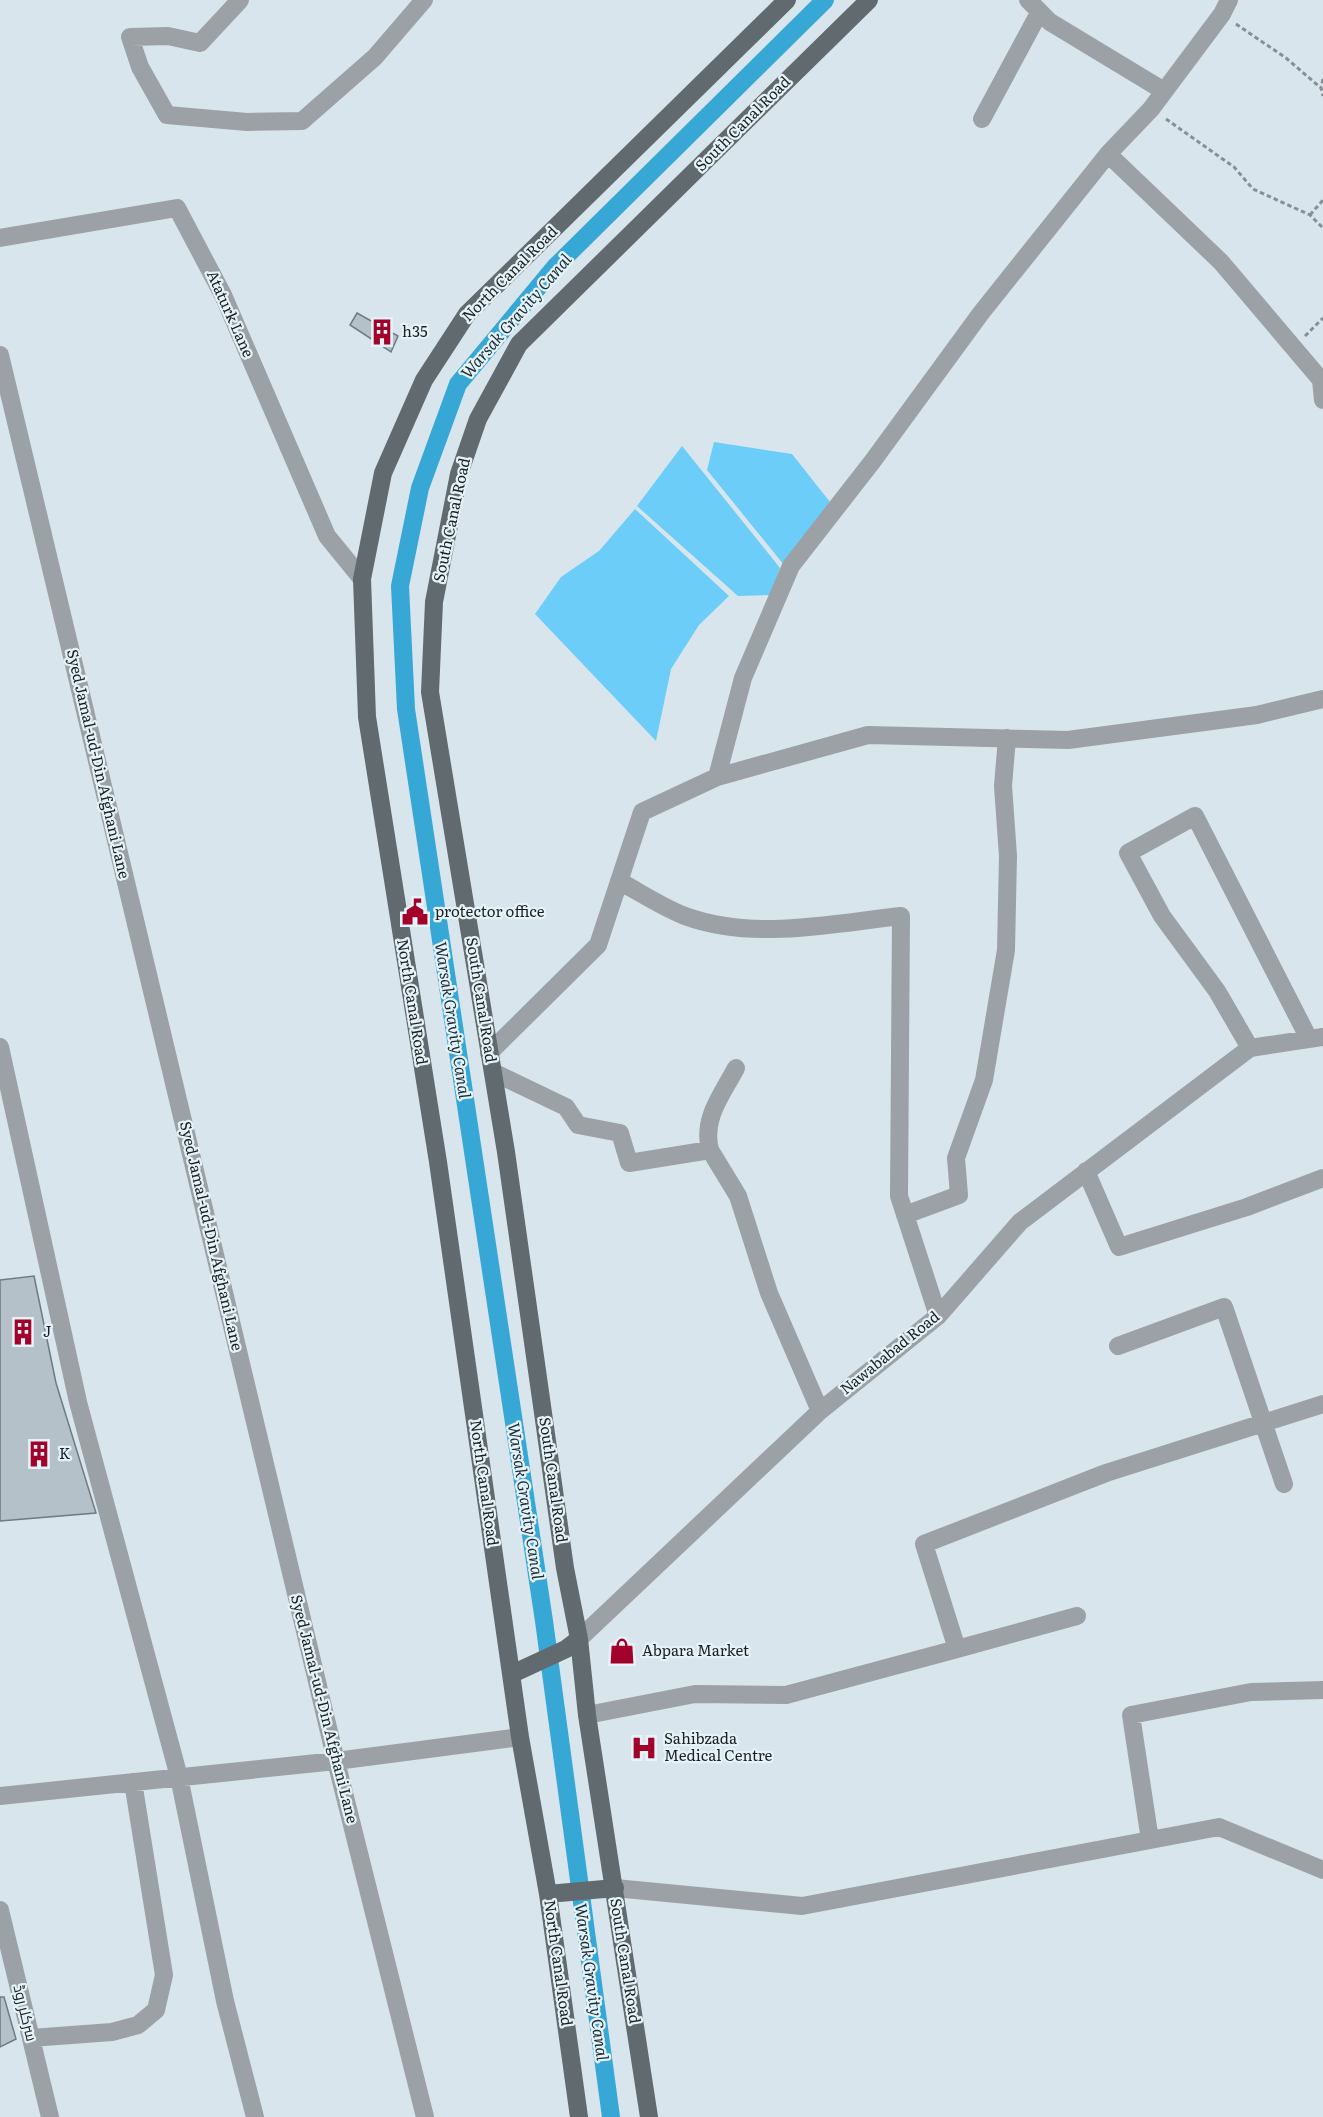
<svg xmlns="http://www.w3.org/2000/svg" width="1323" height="2117" viewBox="0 0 1323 2117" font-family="Literata,Cairo,serif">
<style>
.green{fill:#6ccdf8}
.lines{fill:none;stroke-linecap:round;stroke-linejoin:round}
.canal{stroke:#37a8d6;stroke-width:18}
.building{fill:#b5c1c8;stroke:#6f7b80;stroke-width:1.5}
.path{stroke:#869094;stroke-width:3;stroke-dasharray:4.5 3;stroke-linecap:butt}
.minor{stroke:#9ba1a4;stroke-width:18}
.major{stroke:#606a6f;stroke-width:18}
.labels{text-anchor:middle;stroke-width:4.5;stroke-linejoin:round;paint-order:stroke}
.street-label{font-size:15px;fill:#1a1f21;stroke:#e5f3f9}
.poi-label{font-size:15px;fill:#1a1f21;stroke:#e5f3f9;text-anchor:start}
.water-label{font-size:16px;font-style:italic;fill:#192c35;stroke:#e5f3f9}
</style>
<rect width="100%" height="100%" fill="#d8e5ec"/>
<path class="green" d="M714,442l78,12 38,48 -46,63 -77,-95z
M682,446l98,122 -9,27 -33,1 -101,-90z
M635,509l94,87 -30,29 -28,44 -15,72 -121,-127 26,-37 38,-26z"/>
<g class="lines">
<path class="canal" d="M611,2117l-67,-496 -138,-912 -6,-123 20,-98 38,-104 97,-117 270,-267"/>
</g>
<path class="building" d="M357,313l41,23 -7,16 -41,-27z
M34,1276l22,107 40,130 -96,8v-241z
M0,1997h4l12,42 -16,8z"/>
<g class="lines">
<path class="path" d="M1236,24l50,34 35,30
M1323,79l-2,9 2,8
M1166,119l68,48 19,22 57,26 13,13
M1310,215l13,-15
M1305,336l18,-18"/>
<path class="minor" d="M240,0l-40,43 -32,-7 -38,1 10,30 27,48 80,7 55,-1 73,-64 49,-57
M1028,0l22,22 114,69
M1229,0l-7,14 -71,95 -43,45 -127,159 -109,149 -81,104 -48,112 -26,99 151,-42 200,5 189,-25 66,-16
M982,119l57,-106
M1108,154l113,108 100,118 2,20
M0,238l177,-30 46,87 104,241 35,43
M0,355l336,1406 89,356
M619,881c22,12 43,26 66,35 68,25 145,8 216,0l-2,280 39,120
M0,1047l78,355 101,375 46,224 30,116
M1250,1048l-33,-57 -55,-75 -34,-63 67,-37 114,223
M489,1053l109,-108 44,-133 75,-35
M493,1072l73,35 12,18 42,8 9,30 81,-13 28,46 31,97 51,118
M710,1150c-8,-32 12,-55 26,-82
M1086,1171l33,76 128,-40 76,-29
M905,1215l54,-20 -3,-37 28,-78 22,-130 2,-94 -5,-70 4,-48
M1118,1346l106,-39 60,177
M579,1639l241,-228 118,-95 82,-94 230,-174 73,-11
M957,1649l120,-33
M587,1715l108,-21 91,1 171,-46 -33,-105 182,-71 217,-69
M0,1796l336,-35 184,-24
M1150,1840l-19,-125 120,-23 72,-2
M615,1888l187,18 417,-79 104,43
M0,1910l50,207
M31,2038l81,-6 26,-7 18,-15 8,-35 -31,-193"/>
<path class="major" d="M512,1674l54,-25 13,-10
M548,1894l67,-6
M579,2117l-31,-223 -28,-157 -82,-575 -71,-445 -5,-138 21,-106 41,-93 43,-66 320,-314
M649,2117l-62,-402 -8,-76 -14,-71 -59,-416 -76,-460 4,-90 25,-128 19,-55 41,-75 350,-344"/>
</g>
<defs>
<g id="building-bare" transform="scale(2.07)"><path d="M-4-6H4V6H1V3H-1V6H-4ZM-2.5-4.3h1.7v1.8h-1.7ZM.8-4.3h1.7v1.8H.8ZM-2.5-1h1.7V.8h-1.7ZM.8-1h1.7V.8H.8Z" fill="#a2022a" stroke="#e5f3f9" stroke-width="2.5" paint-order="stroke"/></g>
<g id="civic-bare" transform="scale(2.07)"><path d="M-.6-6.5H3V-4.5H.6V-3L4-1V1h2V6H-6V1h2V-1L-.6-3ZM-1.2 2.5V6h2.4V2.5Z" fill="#a2022a" stroke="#e5f3f9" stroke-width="2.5" paint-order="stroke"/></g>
<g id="shop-bare" transform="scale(2.07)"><path d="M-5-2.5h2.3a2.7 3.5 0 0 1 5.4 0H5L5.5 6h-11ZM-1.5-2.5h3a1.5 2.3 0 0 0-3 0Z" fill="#a2022a" stroke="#e5f3f9" stroke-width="2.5" paint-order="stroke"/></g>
<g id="hospital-bare" transform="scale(2.07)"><path d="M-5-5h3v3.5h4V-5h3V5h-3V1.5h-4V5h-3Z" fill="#a2022a" stroke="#e5f3f9" stroke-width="2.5" paint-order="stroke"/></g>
</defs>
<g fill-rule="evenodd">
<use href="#building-bare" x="382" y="332"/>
<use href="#civic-bare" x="415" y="912"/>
<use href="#building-bare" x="23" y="1332"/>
<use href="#building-bare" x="39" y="1454"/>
<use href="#shop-bare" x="622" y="1651"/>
<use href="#hospital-bare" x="644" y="1748"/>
</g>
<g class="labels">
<g class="street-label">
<text transform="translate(743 124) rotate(-45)" y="5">South Canal Road</text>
<text transform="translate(510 274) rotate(-45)" y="5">North Canal Road</text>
<text transform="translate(230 314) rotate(66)" y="5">Ataturk Lane</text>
<text transform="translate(452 520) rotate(-78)" y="5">South Canal Road</text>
<text transform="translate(98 764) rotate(77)" y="5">Syed Jamal-ud-Din Afghani Lane</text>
<text transform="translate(481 1000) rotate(81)" y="5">South Canal Road</text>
<text transform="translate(412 1002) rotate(81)" y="5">North Canal Road</text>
<text transform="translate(211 1236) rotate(77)" y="5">Syed Jamal-ud-Din Afghani Lane</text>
<text transform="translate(890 1353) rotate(-39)" y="5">Nawababad Road</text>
<text transform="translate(553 1480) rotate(82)" y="5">South Canal Road</text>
<text transform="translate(484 1483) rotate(82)" y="5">North Canal Road</text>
<text transform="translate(324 1709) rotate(76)" y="5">Syed Jamal-ud-Din Afghani Lane</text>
<text transform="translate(625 1961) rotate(81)" y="5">South Canal Road</text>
<text transform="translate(558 1963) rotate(82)" y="5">North Canal Road</text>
<text transform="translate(25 2013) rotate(76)" y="5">سرکلر روڈ</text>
</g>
<g class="poi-label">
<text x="402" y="337">h35</text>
<text x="435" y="917">protector office</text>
<text x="43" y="1337">J</text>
<text x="59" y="1459">K</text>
<text x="642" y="1656">Abpara Market</text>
<text x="664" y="1744">Sahibzada<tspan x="664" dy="17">Medical Centre</tspan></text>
</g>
<g class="water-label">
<text transform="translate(516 316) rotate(-49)" y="6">Warsak Gravity Canal</text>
<text transform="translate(453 1020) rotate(81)" y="6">Warsak Gravity Canal</text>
<text transform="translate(526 1501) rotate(81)" y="6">Warsak Gravity Canal</text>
<text transform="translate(592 1982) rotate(82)" y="6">Warsak Gravity Canal</text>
</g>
</g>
</svg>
